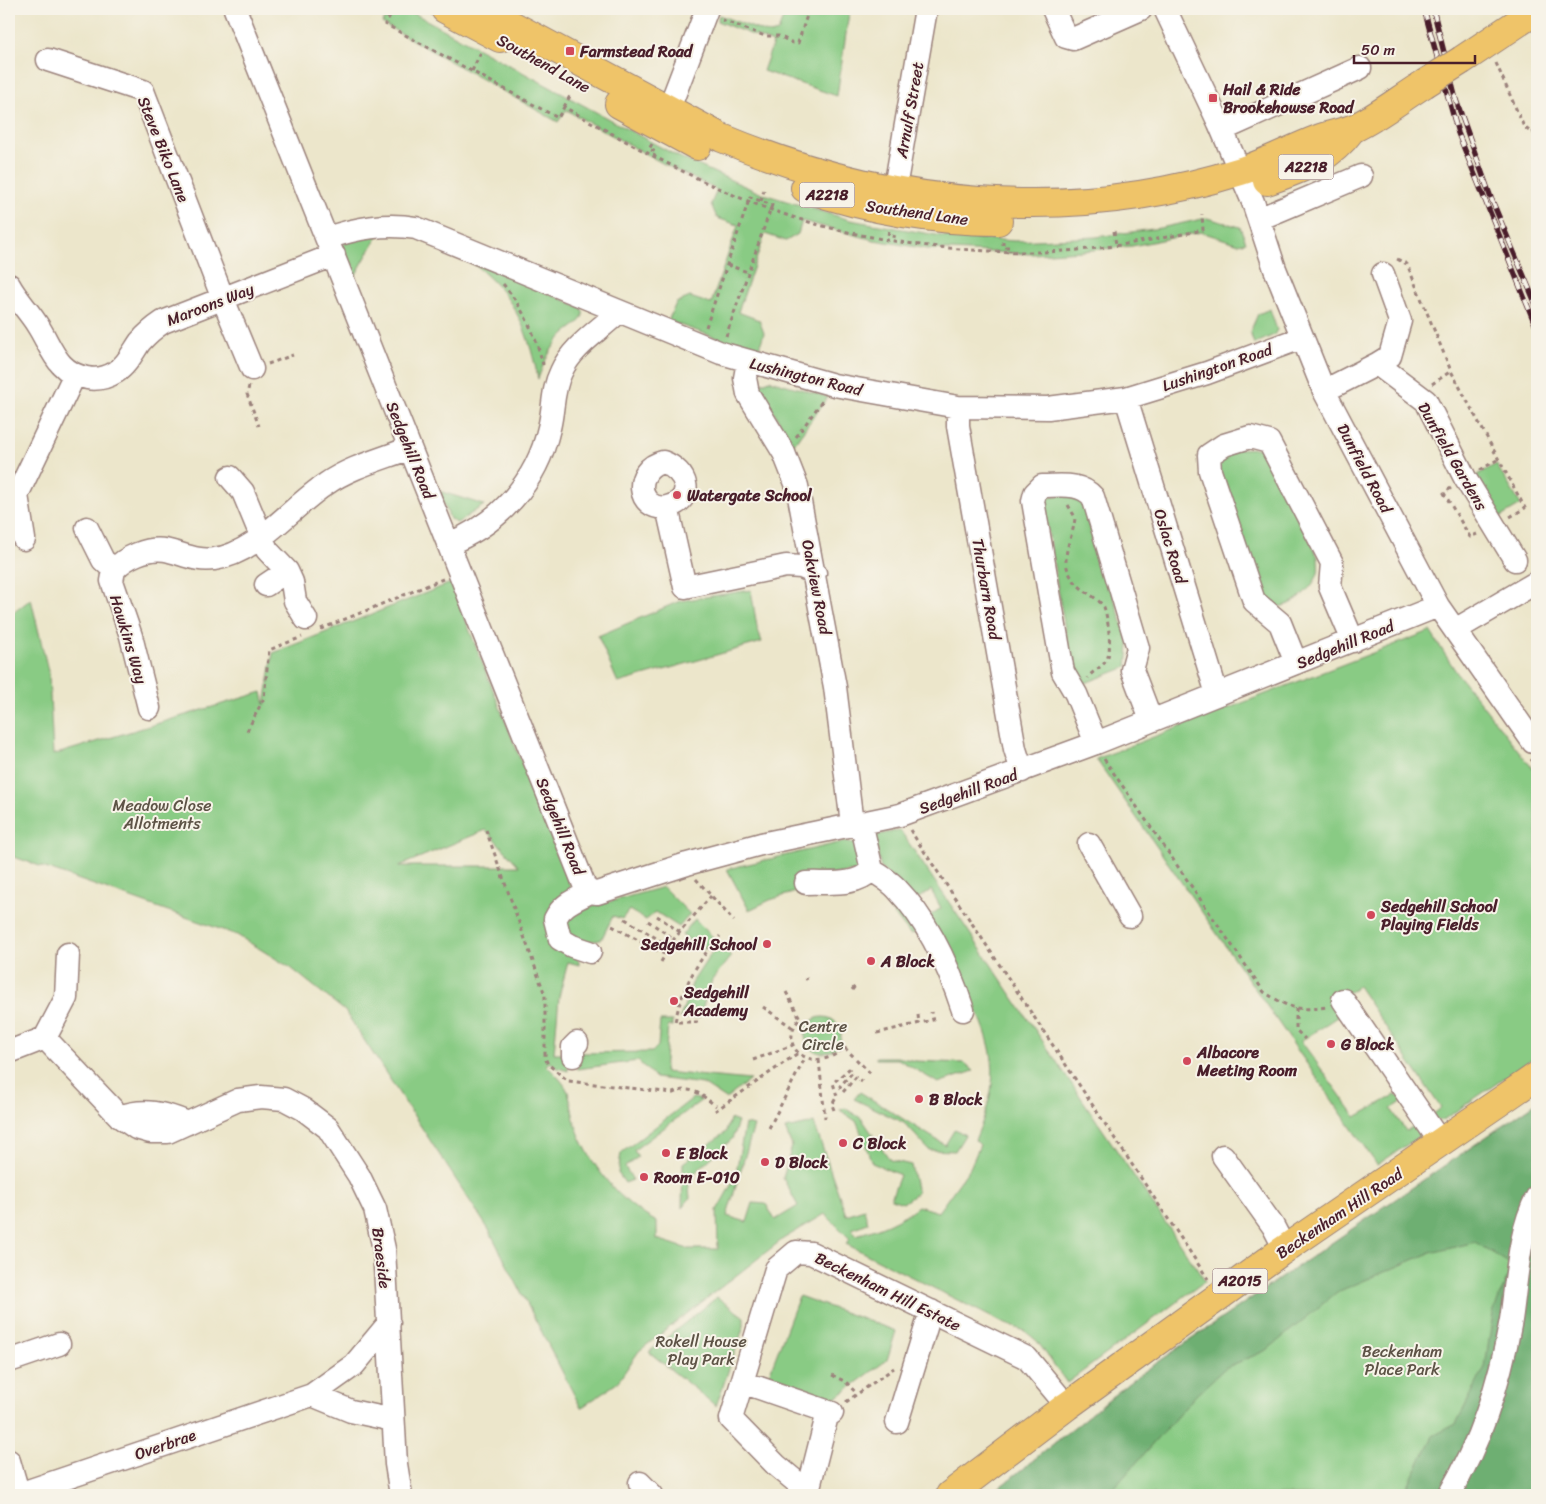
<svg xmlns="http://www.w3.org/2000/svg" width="1546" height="1504" viewBox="0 0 1546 1504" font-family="Sriracha,sans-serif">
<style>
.green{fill:#89cb84;stroke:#6a7558;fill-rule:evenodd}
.forest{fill:#6eaf72;stroke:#5c674e}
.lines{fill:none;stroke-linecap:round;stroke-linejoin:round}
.minor-casing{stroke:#9b827b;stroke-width:25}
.major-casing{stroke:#9b827b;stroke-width:30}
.path{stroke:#9b827b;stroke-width:3;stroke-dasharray:4 4;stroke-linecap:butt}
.minor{stroke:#fff;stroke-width:22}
.major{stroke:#efc469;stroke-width:28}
.rail-casing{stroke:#4a1f2b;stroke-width:5.5}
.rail{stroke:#f7f3e8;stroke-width:4;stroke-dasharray:11;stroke-linecap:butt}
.major-bridge-casing{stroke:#9b827b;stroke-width:30;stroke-linecap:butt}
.major-bridge{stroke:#efc469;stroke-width:28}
.poi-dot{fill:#d1495b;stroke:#f7f3e8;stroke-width:2}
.labels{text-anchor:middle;stroke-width:4;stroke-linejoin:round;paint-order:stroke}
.shield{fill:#f7f3e8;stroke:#7e5f64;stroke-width:1}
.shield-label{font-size:15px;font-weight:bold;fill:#4a1f2b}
.poi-label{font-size:16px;font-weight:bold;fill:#4a1f2b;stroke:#f7f3e8;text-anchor:start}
.street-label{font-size:16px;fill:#4a1f2b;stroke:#f7f3e8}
.park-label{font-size:16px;fill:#5d5346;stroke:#f7f3e8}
</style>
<rect width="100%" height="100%" fill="#f7f3e8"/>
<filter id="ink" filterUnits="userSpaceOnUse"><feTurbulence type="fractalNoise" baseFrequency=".02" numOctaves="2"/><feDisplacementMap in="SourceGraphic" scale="10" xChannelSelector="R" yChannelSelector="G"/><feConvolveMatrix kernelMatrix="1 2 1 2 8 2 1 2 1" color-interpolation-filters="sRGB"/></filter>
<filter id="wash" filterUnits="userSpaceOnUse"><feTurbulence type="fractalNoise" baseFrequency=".0096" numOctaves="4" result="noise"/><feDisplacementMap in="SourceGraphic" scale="20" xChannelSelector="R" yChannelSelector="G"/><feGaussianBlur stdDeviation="1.12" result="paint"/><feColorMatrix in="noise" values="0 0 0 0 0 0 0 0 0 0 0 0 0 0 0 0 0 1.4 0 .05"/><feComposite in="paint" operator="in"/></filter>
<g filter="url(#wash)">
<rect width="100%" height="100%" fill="#ece6cb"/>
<path class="green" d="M378,9h28l271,147 83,37 90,27 92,16 73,5 81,-4 64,-9 47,-10 33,9 6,15 -7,2 -38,-12 -69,14 -50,5 -50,3 -104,-5 -54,-9 -72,-19 -4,13 -12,7 -21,-7 -27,78 21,8 5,13 -6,19 -90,-31 8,-18 14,-6 21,7 27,-79 -21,-7 -6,-14 6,-14 -53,-26 -98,-54 -8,12 -176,-99 6,-9z
M786,9h71l-1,3 -7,1 -12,83 -74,-25 10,-28 -56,-22 2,-6 51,19 8,-2z
M379,234l-24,42 -13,-29 4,-7z
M467,259l113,48 3,4c2,10 -12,17 -19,23 -13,13 -20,28 -26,45 -11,-55 -26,-87 -71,-120z
M1270,309l7,21 -3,5 -20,9 -4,-12 8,-18z
M770,380l58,17 -35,48 -33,-57 2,-5z
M1265,448l53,109c0,5 1,11 0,16 -3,13 -27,36 -41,33 -6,-2 -12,-8 -17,-11l-45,-132 17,-14z
M1496,464l25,41 -22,13 -25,-41z
M439,491l45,14 -27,18 -7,-4z
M1080,493l49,151 -2,23 -52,20 -33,-190z
M451,583l122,310 -21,13 27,55v4l-11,-3 -9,35 -5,56h14v18l-10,-3 -8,-6 -4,3c8,8 18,17 22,27 4,11 4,23 8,34 14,40 44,77 81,96v17l31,10h30l-1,-39 18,-32 10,-54 9,2 -27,90 20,6 6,-19 13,1 9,16 23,-14 -15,-28 9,-32 -7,-17 29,-6 32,92 18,-6 4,14 -16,6 4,6c23,-6 44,-15 62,-29l20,6 32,-44 10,-23 -5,-5c21,-49 25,-77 3,-127l-5,-2 -48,-92 16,-11 -10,-18 -17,11 -33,-33 -7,-31 3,-2 23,-5 305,451 -138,102 -30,-42 -12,-10 -22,-8 -157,-79 4,-5 -25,-25 -42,25 -144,112 -22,32 -36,25 -92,-178 -144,-219 -54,-43 -54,-33 -223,-78 -5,6v-247l22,-17 18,76 4,80 209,-63 3,13 8,-52zM486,830l33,36h-120z
M751,590l6,37 5,15 -144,41 -20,-47 82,-35z
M1430,631l27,42 80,101v282l-94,64h-6l-6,-4 10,-8 -83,-122 -22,15 4,14 -39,26 55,76 39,-22 10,5 -14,9 15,22 15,-9v9l-4,7 -40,27 -281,-406z
M847,841l11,4 4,25 -60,9 1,15 -6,1 -1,-3 -26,8 -21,10 -22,-41z
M663,887l27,27 -11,13 -23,-15 -10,8 -17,-10 -7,9 -9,-3 -12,24 -18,2 -11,-4 -9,-21 17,-7z
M894,901l26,31 -10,2 -21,-26z
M695,919l19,19 -10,12 -22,-15z
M718,943l13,13 -19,24 -13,38h-19l13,-37z
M805 1035a18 18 0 1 1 36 0a18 18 0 1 1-36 0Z
M660,1021h12v5h-4l-4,46 86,8 -24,19 -23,-15 -47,-6 -18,-17 -61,8 -1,-16 76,-1 6,-6z
M876,1057h21l19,4 49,2 9,8 -36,12 -40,-24h-22z
M860,1092l85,53 10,-16 10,6 -10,16 -26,-1 -25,-27 -50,-24z
M693,1098l9,2 -68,50 4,7 -13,10 8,13 -8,3 -7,-10 3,-20z
M1537,1102v393h-547l145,-117z
M845,1108l17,11 28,41 21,5 6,28 -14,10 -12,-4 9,-24 -28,-12 -15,-41 -17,-12z
M730,1119l8,3 -6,17 -44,40 2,19 -8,10 1,-45 43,-31z
M799,1296l97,35 -9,29 -66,49 -56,-24z
M717,1297l27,20v9l-28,80 -67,-54z"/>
<path class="forest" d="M1537,1102v393h-145l15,-8 26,-51 23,-12 29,-57 8,-54 19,-48 -37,-23 -48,12 -90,38 -70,58 -42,18 -30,28 -87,99h-118l145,-117z"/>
</g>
<g filter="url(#ink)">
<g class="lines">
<g class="minor-casing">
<path id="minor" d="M235,9l350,878 5,5 7,1 90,-29 74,-20 139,-29 196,-72 342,-137
M1053,9l13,28 7,2 68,-30
M1165,9l54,114 34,79 22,67 49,122 114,215 95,136
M48,60l95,31 80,208 29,70
M659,123l14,-25 34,-89
M1222,130l138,-62
M892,205l34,-196
M1259,219l102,-43
M327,238c30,-10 58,-15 89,-10l305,125 113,32 124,22 90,1 78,-10 81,-25 94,-35
M9,285c8,15 20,26 29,41 14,22 19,47 49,52 10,2 21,-1 29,-6 11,-7 17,-20 24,-30 7,-8 14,-14 23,-20l171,-67
M748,362l-3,16 3,16 36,59 13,33 38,201 17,137
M1377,364l13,-8 10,-35 -17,-47
M1324,391l53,-27 49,37 39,77 50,82
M1126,398l91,296
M958,407v19l57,323 7,22
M230,477l13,15 24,58 20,21 5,11 3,19 11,18
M667,507c-30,5 -35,-38 -4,-45 24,9 34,37 4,45l18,80 101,-21 15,1 14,6
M87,528l16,32 11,10 -2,11 19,55 18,72
M24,539l-7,-44 57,-119
M448,544c51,-20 89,-62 101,-116 5,-19 3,-38 12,-56 10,-23 33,-38 52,-55l3,-6
M114,570c11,-13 34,-23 51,-20 16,3 32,12 49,9 42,-5 78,-53 112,-75 24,-17 56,-25 84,-36
M266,585l21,-14
M1455,630l82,-48
M1296,663l-16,-40 -26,-22 -44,-130 -1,-16 15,-10 26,-8 19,5 63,121 -2,24 23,54
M1096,743l-20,-49 -13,-22 -30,-171 2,-8 7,-7c19,0 38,-4 51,11l45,151 -6,22 19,50
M861,822l11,48
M1089,844l41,72
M806,883c23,-1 49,4 66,-13 8,6 18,11 25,19 32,33 52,78 66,121
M590,892c-15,8 -28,12 -35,27l5,20 12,7 18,6
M1343,1000l98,143
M45,1038l75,79 16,11 14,4h18l70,-32 23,-3 23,2 19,10 25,19 31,48 16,33 9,40 12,215 5,31
M9,1052l36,-14 21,-40 2,-44
M573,1056v-9l4,-4
M120,1117c23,-9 45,-4 68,6
M1223,1156l50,70 12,23
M9,1361l50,-17
M742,1382l90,31
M312,1395l39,16 42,9
M897,1422l34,-111
M9,1461l10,34
M640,1483l12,12
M808,1491l19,-75
M19,1494l293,-99 42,-30 35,-42
M812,1495l-36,-30 -45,-46 45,-150 20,-17 15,1 216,105 40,48
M1449,1495c32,-54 51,-113 62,-175 6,-40 7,-87 26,-123"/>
</g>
<g class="major-casing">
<path id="major" d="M445,9l55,29
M482,9l240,129c166,69 346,88 519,33 27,-9 51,-22 77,-32 11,-5 25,-6 36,-11 24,-11 47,-30 70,-44
M1462,60l75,-50
M619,104l78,42
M1267,181c36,-13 61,-20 85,-52
M805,188c62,21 127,33 193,33
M950,1495l117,-89 212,-153 258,-177"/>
</g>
<path class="path" d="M384,9l7,4
M394,9l-9,15 173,94 6,-11c51,28 101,57 154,81 98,46 209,64 316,64 57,0 114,-11 169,-22l-1,-16
M722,20l43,16h14l14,7h5l11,-34
M1496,63l28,64 8,6 5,-2
M472,71l9,-19
M564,107l7,-13
M652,144l-3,5 7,3 -2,4
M761,201l3,-11
M889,231l-1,4 8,2 -1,5
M1114,231l2,14
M1003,241v6h7v4
M1397,259l10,5 44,107 74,137 -15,9
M727,265l21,7
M503,284c20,24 33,51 40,81
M706,327l44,-130 22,8 -46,131
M268,364l25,-9
M1432,384l19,-13
M249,386l-2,8 12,32
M796,437l27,-37
M1480,470l17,-10
M1451,488l-7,5 26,44 7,-3
M1068,505l7,12c-1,23 -21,43 2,67 8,9 20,13 27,23 4,11 9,44 2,54 -5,7 -14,10 -18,17
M321,629l122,-50
M247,731l17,-33 5,-48 33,-13
M1104,759l160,233c27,17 32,19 64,15
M1531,759l6,8
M486,830l59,165v63l3,6 20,17 105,12c19,-8 27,1 43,13
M910,830l298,449
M696,879l38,42
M657,916l23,16
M625,919l44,27
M648,921l26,18
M612,926l52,28
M661,962l13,-23 37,-43
M806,978l1,2
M852,990l3,-4
M786,992l14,26c-27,34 19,57 44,29l27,27
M763,1007l30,21
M1296,1008v22l9,9
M918,1015l1,8
M698,1022h-23c7,-34 22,-61 45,-86
M877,1033l56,-13 -2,-8
M753,1060l40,-15
M819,1060l6,58
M834,1110l-2,-5 5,-9 -4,-13 16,-14 3,4 -12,13 3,6 13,-15 6,5
M715,1111l83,-58
M769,1128l36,-70
M832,1375l14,7 11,12
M846,1402l48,-34
M1531,1495l6,-9"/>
<use href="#minor" class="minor"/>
<use href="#major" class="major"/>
<g class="rail-casing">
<path id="rail" d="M1424,9l34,124 79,196
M1433,9l23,91 35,98 46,109"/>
</g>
<use href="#rail" class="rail"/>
<g class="major-bridge-casing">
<path id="major-bridge" d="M1424,84l38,-24"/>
</g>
<use href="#major-bridge" class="major-bridge"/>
</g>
</g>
<g class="poi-dot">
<rect x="565" y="46" width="10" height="10" rx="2.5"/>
<rect x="1208" y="93" width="10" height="10" rx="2.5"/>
<circle cx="677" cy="495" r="5"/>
<circle cx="1371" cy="915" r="5"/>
<circle cx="767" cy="944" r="5"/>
<circle cx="871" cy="961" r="5"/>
<circle cx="674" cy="1001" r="5"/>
<circle cx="1331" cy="1044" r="5"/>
<circle cx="1187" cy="1061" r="5"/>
<circle cx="919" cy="1099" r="5"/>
<circle cx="843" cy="1143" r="5"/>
<circle cx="666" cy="1153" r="5"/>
<circle cx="765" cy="1162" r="5"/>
<circle cx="644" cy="1177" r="5"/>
</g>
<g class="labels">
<g class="shield">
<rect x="1278.5" y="154.5" width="55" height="25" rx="4"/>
<rect x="799.5" y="182.5" width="55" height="25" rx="4"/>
<rect x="1212.5" y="1268.5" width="55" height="25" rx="4"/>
</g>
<g class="shield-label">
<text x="1306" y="172">A2218</text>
<text x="827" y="200">A2218</text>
<text x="1240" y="1286">A2015</text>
</g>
<g class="poi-label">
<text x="580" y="57">Farmstead Road</text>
<text x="1223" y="95">Hail &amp; Ride<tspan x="1223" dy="18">Brookehowse Road</tspan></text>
<text x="687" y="501">Watergate School</text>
<text x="1381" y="912">Sedgehill School<tspan x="1381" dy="18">Playing Fields</tspan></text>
<text x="757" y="950" text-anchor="end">Sedgehill School</text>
<text x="881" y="967">A Block</text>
<text x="684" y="998">Sedgehill<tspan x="684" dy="18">Academy</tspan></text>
<text x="1341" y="1050">G Block</text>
<text x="1197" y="1058">Albacore<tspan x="1197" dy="18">Meeting Room</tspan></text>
<text x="929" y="1105">B Block</text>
<text x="853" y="1149">C Block</text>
<text x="676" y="1159">E Block</text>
<text x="775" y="1168">D Block</text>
<text x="654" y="1183">Room E-010</text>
</g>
<g class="street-label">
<text transform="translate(544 63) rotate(29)" y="6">Southend Lane</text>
<text transform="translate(909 110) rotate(-80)" y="6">Arnulf Street</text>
<text transform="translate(164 149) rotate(68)" y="6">Steve Biko Lane</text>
<text transform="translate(917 212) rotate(8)" y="6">Southend Lane</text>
<text transform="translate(210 304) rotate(-21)" y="6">Maroons Way</text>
<text transform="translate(1217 367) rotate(-19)" y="6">Lushington Road</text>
<text transform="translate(806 376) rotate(14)" y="6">Lushington Road</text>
<text transform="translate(411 450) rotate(68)" y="6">Sedgehill Road</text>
<text transform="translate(1453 456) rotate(60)" y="6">Dunfield Gardens</text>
<text transform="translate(1365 468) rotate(62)" y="6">Dunfield Road</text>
<text transform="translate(1171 546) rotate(73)" y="6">Oslac Road</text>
<text transform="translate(817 587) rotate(79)" y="6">Oakview Road</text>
<text transform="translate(987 589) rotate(80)" y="6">Thurbarn Road</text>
<text transform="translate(129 639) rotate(73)" y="6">Hawkins Way</text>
<text transform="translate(1345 644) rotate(-22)" y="6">Sedgehill Road</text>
<text transform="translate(968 791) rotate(-20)" y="6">Sedgehill Road</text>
<text transform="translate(561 826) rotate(68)" y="6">Sedgehill Road</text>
<text transform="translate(1339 1213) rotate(-34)" y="6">Beckenham Hill Road</text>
<text transform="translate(382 1258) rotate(83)" y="6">Braeside</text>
<text transform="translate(888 1291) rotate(26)" y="6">Beckenham Hill Estate</text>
<text transform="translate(165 1444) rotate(-19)" y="6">Overbrae</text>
</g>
<g class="park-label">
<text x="162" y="811">Meadow Close<tspan x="162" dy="18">Allotments</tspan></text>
<text x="823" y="1032">Centre<tspan x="823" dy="18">Circle</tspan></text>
<text x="701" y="1347">Rokell House<tspan x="701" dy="18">Play Park</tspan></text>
<text x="1402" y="1357">Beckenham<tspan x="1402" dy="18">Place Park</tspan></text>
</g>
</g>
<rect width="1546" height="1504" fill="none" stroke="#f7f3e8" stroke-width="30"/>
<path d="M1354 55v8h121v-8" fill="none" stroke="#4a1f2b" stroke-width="2.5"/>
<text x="1361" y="55" font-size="15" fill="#4a1f2b" stroke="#f7f3e8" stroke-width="4" paint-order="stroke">50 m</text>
</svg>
